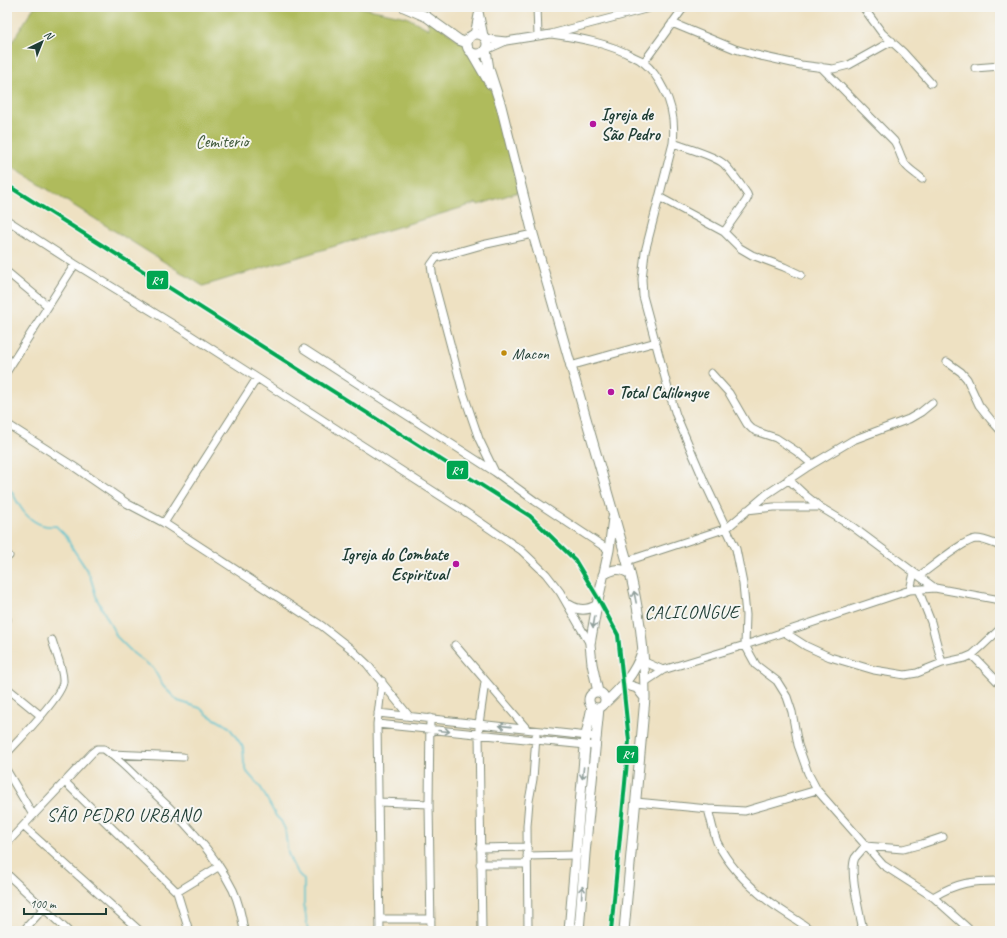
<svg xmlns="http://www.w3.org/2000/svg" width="1007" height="938" viewBox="0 0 1007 938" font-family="Caveat,sans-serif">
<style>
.green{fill:#afbb5c;stroke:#677c48}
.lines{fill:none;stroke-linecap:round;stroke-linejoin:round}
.stream{stroke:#56c1d0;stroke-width:1.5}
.minor-casing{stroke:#868f7b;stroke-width:9}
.major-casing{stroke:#868f7b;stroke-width:11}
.minor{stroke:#fff;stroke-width:7}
.major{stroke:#fff;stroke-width:9}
.rail-1-casing{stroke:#f6f6f2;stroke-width:7}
.rail-1{stroke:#00a651;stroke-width:4}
.oneway{stroke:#8f9e9a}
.poi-dot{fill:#b5179e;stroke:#f6f6f2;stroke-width:1.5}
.bus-dot{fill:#c18c0d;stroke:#f6f6f2;stroke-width:1.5}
.labels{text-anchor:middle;stroke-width:4;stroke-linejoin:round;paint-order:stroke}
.bus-label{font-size:16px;fill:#1f3d34;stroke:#f6f6f2;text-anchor:start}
.poi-label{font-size:17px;font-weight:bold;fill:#1f3d34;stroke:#f6f6f2;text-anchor:start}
.park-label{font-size:17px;fill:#435c3e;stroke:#f6f6f2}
.neighbourhood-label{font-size:18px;letter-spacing:1px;fill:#1f3d34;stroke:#f6f6f2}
.line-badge{stroke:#f6f6f2;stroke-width:1.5}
.badge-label{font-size:11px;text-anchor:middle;font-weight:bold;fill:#fff}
</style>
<rect width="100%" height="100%" fill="#f6f6f2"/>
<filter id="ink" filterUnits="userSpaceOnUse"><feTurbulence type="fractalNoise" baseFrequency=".025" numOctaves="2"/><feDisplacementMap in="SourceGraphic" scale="8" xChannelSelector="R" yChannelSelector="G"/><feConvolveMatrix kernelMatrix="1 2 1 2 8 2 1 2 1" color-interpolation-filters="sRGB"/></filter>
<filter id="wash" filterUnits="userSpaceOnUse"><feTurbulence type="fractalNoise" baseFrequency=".012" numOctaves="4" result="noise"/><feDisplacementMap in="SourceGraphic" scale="16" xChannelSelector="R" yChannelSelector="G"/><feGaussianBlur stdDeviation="0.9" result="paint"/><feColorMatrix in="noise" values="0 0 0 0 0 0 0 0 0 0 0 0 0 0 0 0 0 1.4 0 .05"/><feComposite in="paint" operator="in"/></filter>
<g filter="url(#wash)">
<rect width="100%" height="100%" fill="#eee1c2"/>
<path class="green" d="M34,7h325l47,10 23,12 -2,-12 41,30 30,53 23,91 -43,14 -1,-2 -274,83 -196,-122v-114z"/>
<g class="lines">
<path class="stream" d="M7,488c7,3 7,10 11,15 8,15 21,25 38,23l11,11 4,9 12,18 7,12 7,23 20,38 17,17 19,14 10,18 15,15 22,7 8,7 21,12 14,20 1,16 3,9 14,16 15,28 5,5 4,8 3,24 3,8 5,10 8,9v24l4,27"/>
</g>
</g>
<g filter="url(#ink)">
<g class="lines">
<g class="minor-casing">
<path id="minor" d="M478,7l6,29
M537,7l1,29
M863,7l19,26 21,19 28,31
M672,23l63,26 21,6 45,10 32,4 16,-4 43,-24
M551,34c29,4 57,9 83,23 3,1 7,3 10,6 9,7 15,17 20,27 9,17 11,35 9,53l-28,109 -3,27 1,17 24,89 9,30 29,68 31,66 7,35 3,31 -1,30 11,20 21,16 10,16 5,15 6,33 10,28 9,17 66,75 50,32 38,34
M474,35l4,-20
M487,39l19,2 45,-7 102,-27
M486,50l18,-8
M644,62l40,-55
M821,67l73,74c5,7 6,16 11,23 4,6 12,10 17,15
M975,68l25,-2
M673,143c13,5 41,12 51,21 9,9 16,20 23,30l1,3 -2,4 -22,31
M659,197l65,35 16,16 12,7 32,12 17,8
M7,220l68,44 109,67 277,178 60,41 25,24 14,18 30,52
M7,272l41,34
M304,349l191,123 40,29 74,49
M947,362l14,10 6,7 12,26 12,15 9,10
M570,366l86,-24
M7,371l68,-107
M711,373l18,20 18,31 5,5 6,3 18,6 20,13 16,13
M7,424l66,42 55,38 36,19 158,103 28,22 17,16 42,52
M495,472l-16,-33 -16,-47 -30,-113 -2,-14 5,-7 46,-13 51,-11
M788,479l17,16 15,12 33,20 82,61
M747,510l27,-3h46
M164,523l93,-145
M7,555l2,1
M627,561l100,-33 40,-34 39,-26 47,-28 56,-21 12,-7 11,-9
M919,576c12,-8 44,-36 57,-37 8,0 16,4 24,7
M918,589l13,33 11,41
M910,590l4,-17
M7,620v-1
M784,632l22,14 24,11 44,13 31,5 12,-2 25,-10 23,-5 7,-3 9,-8 19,-18
M455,645l71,83
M972,655l28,29
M645,662l18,8
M645,682l18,-12 82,-25 165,-55 25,-2 65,12
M7,688l33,27
M378,713l219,24
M430,718l-1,86 2,127
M377,724l219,22
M7,753c11,-12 55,-57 56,-71 1,-12 -8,-31 -11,-42
M111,754l72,3
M7,771l26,44
M65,782l112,110 12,39
M379,802l50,2
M636,802l72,7c3,11 5,22 9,33 11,22 31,43 50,58 14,11 31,20 45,31
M708,809l37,2 72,-21
M23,826l117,105
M7,843l85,-90 5,-4h7c11,8 22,18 32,28 35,30 76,71 97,113 6,13 9,27 11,41
M480,848l47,-1
M527,856l48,-1
M480,864h47
M7,874l61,57
M177,892l41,-25
M933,897c25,-15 39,-16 67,-16
M380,919h51
M23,931l21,-23
M380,931l-3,-207 5,-43
M482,931l-3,-197v-10l6,-42
M528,931l-1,-105 2,-25 4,-22 3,-43
M860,931l2,-6c-3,-14 -13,-55 -7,-67 3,-4 7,-8 10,-12l38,3 19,-5 21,-7"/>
</g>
<g class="major-casing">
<path id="major" d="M404,7l23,10 32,23 8,3
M467 44a10 10 0 1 1 20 0a10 10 0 1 1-20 0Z
M486,50l3,19 12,37 32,128 94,327c12,45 18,91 18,137l-21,233
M472,53l18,31
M603,575c10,-6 17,-8 27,-1
M569,605c10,6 18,6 28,0
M624,684l13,4 8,10
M589 700a8 8 0 1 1 16 0a8 8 0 1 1-16 0Z
M598,692l-6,-28 -2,-20 7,-39 12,-55 4,-32
M605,703c16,-15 30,-29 37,-51
M569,931l17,-196 6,-28
M579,931l6,-77 14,-146"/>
</g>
<use href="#minor" class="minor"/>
<use href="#major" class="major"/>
<g class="rail-1-casing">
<path id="rail-1" d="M7,185l523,331 45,44 23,38 20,37 11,106 -18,190"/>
</g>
<use href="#rail-1" class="rail-1"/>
</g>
<defs><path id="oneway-shaft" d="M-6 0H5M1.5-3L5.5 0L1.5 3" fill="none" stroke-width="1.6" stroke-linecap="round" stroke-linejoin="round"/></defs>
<g class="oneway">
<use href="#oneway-shaft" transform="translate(635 597) rotate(-101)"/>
<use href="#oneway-shaft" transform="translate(594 622) rotate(99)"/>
<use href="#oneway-shaft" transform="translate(505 726) rotate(-174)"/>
<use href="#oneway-shaft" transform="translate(444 731) rotate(5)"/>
<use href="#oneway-shaft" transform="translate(583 773) rotate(96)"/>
<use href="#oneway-shaft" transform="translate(582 892) rotate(-86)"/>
</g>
</g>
<g class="poi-dot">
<circle cx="593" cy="124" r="4"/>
<circle cx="611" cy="392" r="4"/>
<circle cx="456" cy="564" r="4"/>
</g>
<circle class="bus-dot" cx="504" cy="353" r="3.5"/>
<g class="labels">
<g class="bus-label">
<text x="512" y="359">Macon</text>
</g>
<g class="poi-label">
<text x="601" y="120">Igreja de<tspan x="601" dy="20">São Pedro</tspan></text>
<text x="619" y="398">Total Calilongue</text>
<text x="448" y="560" text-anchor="end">Igreja do Combate<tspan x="448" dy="20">Espiritual</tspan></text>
</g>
<g class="park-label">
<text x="222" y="147">Cemiterio</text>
</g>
<g class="neighbourhood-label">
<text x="692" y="618">CALILONGUE</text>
<text x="124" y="821">SÃO PEDRO URBANO</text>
</g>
</g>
<g class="line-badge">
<rect x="146" y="270" width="23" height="20" rx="4" fill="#00a651"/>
<rect x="446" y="460" width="23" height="20" rx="4" fill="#00a651"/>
<rect x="616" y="745" width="23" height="19" rx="4" fill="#00a651"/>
</g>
<g class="badge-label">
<text x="157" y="284">R1</text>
<text x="457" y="474">R1</text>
<text x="628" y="758">R1</text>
</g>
<rect width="1007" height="938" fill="none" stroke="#f6f6f2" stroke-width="24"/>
<g transform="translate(42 42) rotate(43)" stroke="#f6f6f2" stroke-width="3" paint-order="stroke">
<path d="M0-3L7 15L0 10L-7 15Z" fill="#1f3d34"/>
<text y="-6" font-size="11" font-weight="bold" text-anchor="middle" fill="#1f3d34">N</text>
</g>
<path d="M24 908v6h82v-6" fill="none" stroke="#1f3d34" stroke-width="2"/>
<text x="30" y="908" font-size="12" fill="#1f3d34" stroke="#f6f6f2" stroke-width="3" paint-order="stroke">100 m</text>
</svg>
